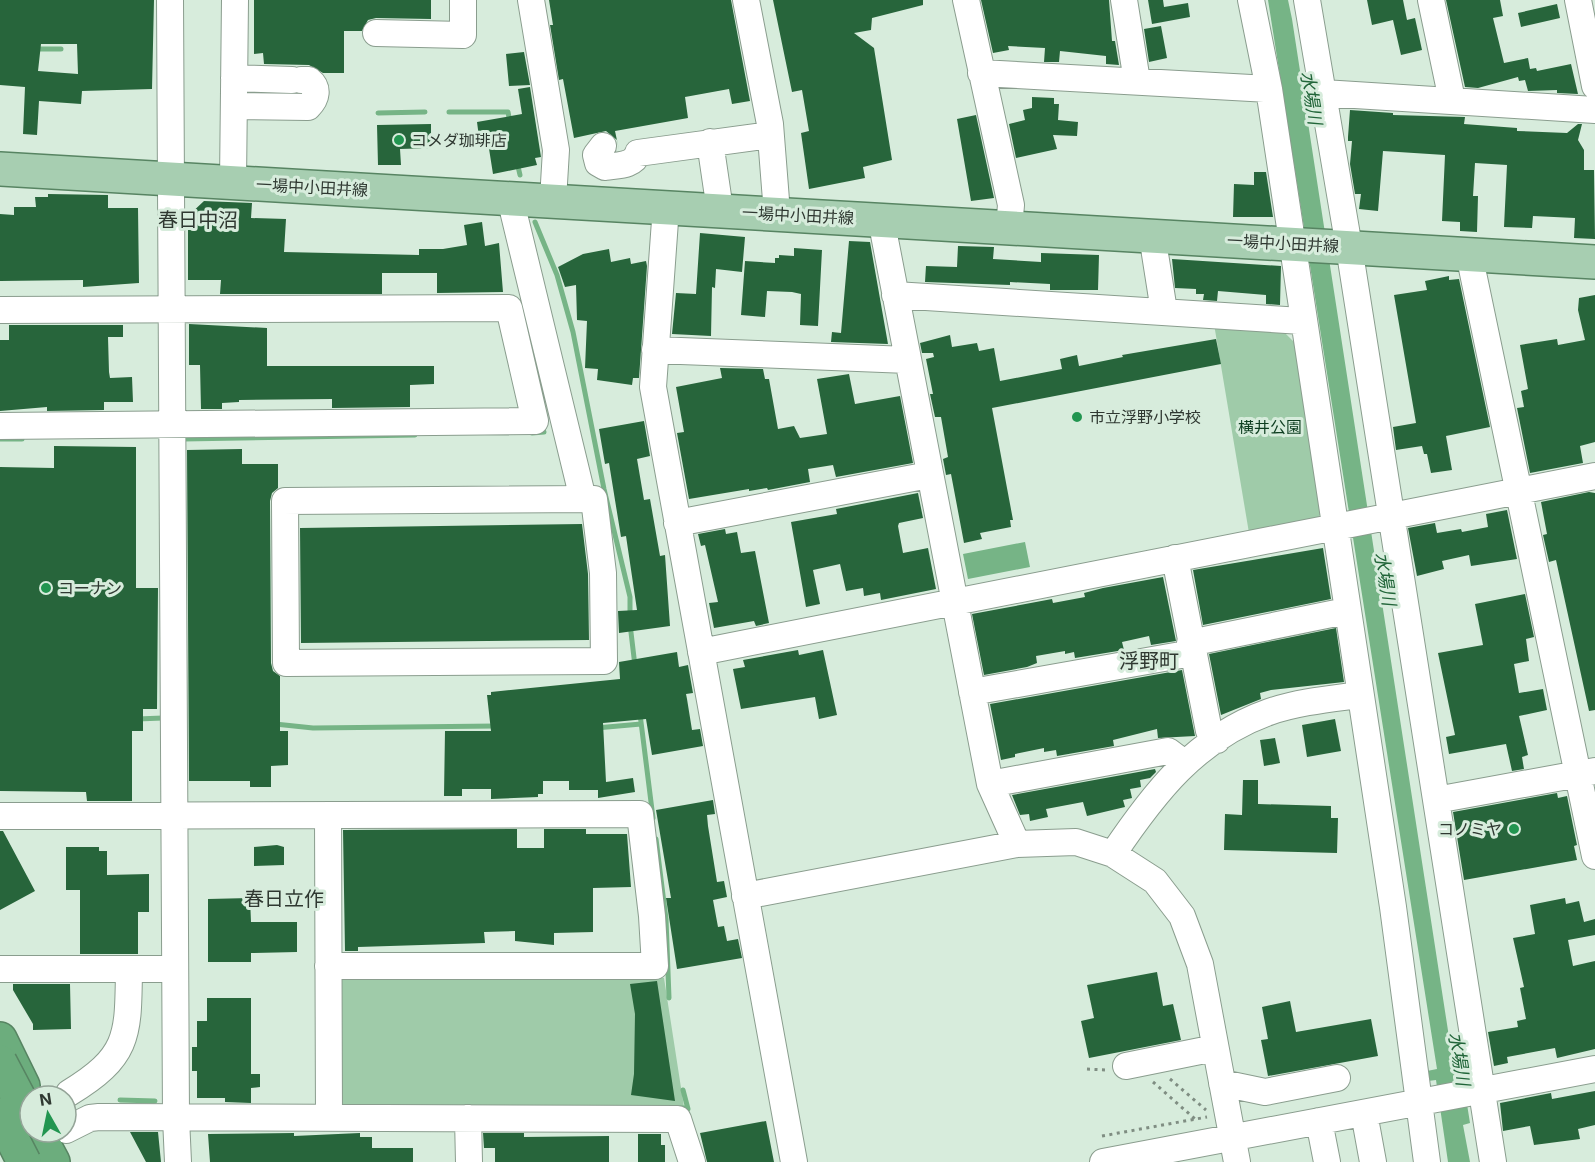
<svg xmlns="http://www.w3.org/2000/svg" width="1595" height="1162" viewBox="0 0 1595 1162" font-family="Inter,'Noto Sans JP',sans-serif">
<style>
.green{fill:#9fcba9}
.water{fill:#76b486}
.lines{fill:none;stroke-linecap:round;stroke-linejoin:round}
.stream{stroke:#76b486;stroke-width:5}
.building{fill:#27653b;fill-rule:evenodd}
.minor-casing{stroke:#8a9d8e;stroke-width:28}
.major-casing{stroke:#578462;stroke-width:36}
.highway-casing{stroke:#578462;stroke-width:36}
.path{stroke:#7f8d82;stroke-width:3;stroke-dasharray:3 4.5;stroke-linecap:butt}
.minor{stroke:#fff;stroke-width:26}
.major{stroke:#a7ceb1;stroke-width:33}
.highway{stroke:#6cad7d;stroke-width:33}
.highway-bridge-casing{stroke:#578462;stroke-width:36;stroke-linecap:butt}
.highway-bridge{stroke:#6cad7d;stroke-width:33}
.poi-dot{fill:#229550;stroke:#d7ecdc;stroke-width:2}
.labels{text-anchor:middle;stroke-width:6;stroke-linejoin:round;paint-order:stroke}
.poi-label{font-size:16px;fill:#2f3831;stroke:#d7ecdc;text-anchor:start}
.street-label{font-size:16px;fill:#2f3831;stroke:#d7ecdc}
.park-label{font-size:16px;fill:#0e3e20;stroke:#d7ecdc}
.water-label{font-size:18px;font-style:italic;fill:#216539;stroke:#d7ecdc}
.quarter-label{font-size:20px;fill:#2f3831;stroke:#d7ecdc}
</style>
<rect width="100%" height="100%" fill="#d7ecdc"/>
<path class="green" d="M1214,324l67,5 13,13 28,170 -7,10 -66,11z
M345,977l319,1 20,129 -339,-1 -7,-7v-115z"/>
<path class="water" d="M1268,0h20l4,19 161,1044 11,-1 -2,11 8,50 -7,2 7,37h-22l-12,-82 -8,1 -1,-10 10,-2z
M1025,542l5,25 -62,12 -5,-25z"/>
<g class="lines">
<path class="stream" d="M35,49h26
M449,112h59l2,11
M378,113l47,-1
M517,162l3,13
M535,222l22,53 16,57 31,157 26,108v18
M532,433l12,-1
M0,439h22
M183,439l232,-4
M630,624l5,42
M640,714l13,104
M137,719l26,-1
M275,724l38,4 183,-2
M596,728l45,-4
M656,839l10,80 3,79
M683,1090l5,19
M120,1100l35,1
M677,1108h10"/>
</g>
<path class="building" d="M0,0h154l-2,89 -70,2 -1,13 -42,-3 -2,34 -14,-1 2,-47 -25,-2zM41,44h36l1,30 -40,-3z
M254,0h177v19l-55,-1 -8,2 -6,11h-18v42h-21l-14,-8 -45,-1 -1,-11 -9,1z
M549,0h182l19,101 -18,3 -3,-15 -44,8 3,21 -73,13 4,19 -2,-10 -11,-9 -32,7 -11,-59 -4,1 -9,-55h3z
M773,0h150v5l-51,13 -1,12 -17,3 20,15 18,112 -29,7 2,11 -56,11 -8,-56 8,-2 -7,-41 -10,2z
M981,0h128l3,41h3l4,24 -13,-1v-8l-46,-5 -1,11h-15l1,-14 -37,-2 1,4 -16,3z
M1148,0h15l1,7 24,-4 2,14 -38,7z
M1367,0h36l4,20 8,-2 7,32 -21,5 -8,-35 -21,5z
M1446,0h54l3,16 -10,2 11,45 24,-5 2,11 6,-1 1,3 34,-7 7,30 -21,-1v-3l-29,1 -3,-11 -6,1 -1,-4 -40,11 -13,-1z
M1557,4l3,14 -39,9 -3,-14z
M1161,26l6,32 -18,4 -5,-33z
M524,52l6,33 -21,1 -3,-32z
M530,87l11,70 -6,1 2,7 -44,9 -6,-38 -8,1 -2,-15 45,-8 -4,-25z
M1032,97l22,1v6h5l-1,16 20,2 -1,14 -24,-1 4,14 -41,9 -7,-34 16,-4 -2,-10 9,-2z
M1350,110l43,3v2l72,2 -1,7 53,4v3l50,2 11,-9h4l-4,16 6,10v20h10l1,69 -21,-1 1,-20 -42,-2 -1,12 -28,-1 3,-62 -32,-2 -2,33h5l-1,36 -17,-1v-9l-18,-1 3,-66 -62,-4 -5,60 -19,-2 2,-15h-6l-5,-30 2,-23h-4v-4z
M976,115l18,83 -23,3 -14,-82z
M431,124v24l-31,1 1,16h-23l-1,-40z
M1254,172h12l7,45h-40l1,-33 20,1z
M48,194l60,1v13h30l1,75 -56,4v-7l-83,1v-67l14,1v-8h22l-1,-10h13z
M204,201l48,2 -1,15 35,1 -2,33 135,3v-6h24l24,-4 -3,-20 18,-3 3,24 14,-3 4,49 -66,1v-20h-55v21h-162l1,-14h-33v-64z
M700,233l45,4 -3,35 -26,-3 -1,19 -3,-1 -1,49 -39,-2 4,-41 20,1z
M849,241l21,1 18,102 -57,-2 1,-10 9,1z
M958,246l36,1 -1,12 48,3v-9l58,2 -1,35h-48v-6l-40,-2v3l-85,-3 1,-16 31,1z
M794,248l28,2 -4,76 -18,-1 1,-31 -9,-2 -25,-1 -2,26 -24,-2 4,-54 30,2v-5h4v-3l15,1z
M609,249l2,13 19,-4 1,6 15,-3 1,5 -8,112h-6l-1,7 -35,-5 1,-11 -13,-1 2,-47 -10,-1 -1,-35 -11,2 -7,-20 25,-13z
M1172,259l109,7 -1,39 -14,-1v-9l-48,-4 -1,10 -14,-1 1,-6h-8v-5l-21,-1z
M1449,276v4l10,-1 31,148 -44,9 6,34 -21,3 -4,-19h-3l-2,-8 -26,4 -3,-23 23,-4 -22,-128 33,-5 -2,-9z
M1595,295v147l-15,4 3,17 -53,10 -13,-65 7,-1 -3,-16 7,-2 -8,-44 37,-6 1,6 27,-5 -7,-30 1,-12z
M189,324l78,4v38h167v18l-24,1v22l-78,1v-9l-93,1v2l-17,1v6h-21l-1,-44h-11z
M9,325h114v12h-15l1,35 1,6 22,-1 1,25h-29v8l-57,1v-4l-47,4v-71h9z
M950,335l2,12 25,-4 2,8 15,-3 6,33 62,-12 -2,-10 17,-4 2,11 44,-9 -1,-2 94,-16 5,25 -229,44 21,112h-3l1,7 -31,6 2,6 -18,4 -13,-69 -5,1 -3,-16 5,-2 -7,-40h-6l-5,-23h3l-7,-35 8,-2 -1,-4h-11l-2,-10z
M720,368l43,1 2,10h4l9,50 16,-3 6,12 27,-4 -10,-55 32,-5 6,30 45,-8 13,67 -77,14 -3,-12 -25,4 2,13 -42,8 -1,-2 -18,3v-2l-60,10 -12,-66 7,-1 -8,-45 46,-9z
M644,421l6,35 -13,3 7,41 6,-1 10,57 5,-1 5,71 -51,7 -1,-22 19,-1 -11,-74 -5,1 -12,-74 -4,1 -6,-35z
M54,446l82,1v141h22l-1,121h-14v22h-11v70h-45l-1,-9 -86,-1v-324l54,1z
M242,449v15h36v24l-6,5 -2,8 1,162 2,8 7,5v55h8v34l-17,1v21h-21v-6h-61l-2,-331z
M1589,492l6,1v217l-6,1 -33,-151 -7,2 -6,-27 4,-1 -6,-32z
M918,493l5,25 -24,5 -1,3 5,27 25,-5 8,41 -55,11 -1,-7 -16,3 -1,-8 -17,3 -6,-27 -27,6 7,34 -14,3 -15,-85 46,-8 -1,-5z
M1507,510l10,49 -46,7 -2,-11 -27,6 2,8 -27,7 -9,-48 27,-5 2,10 24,-4 1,3 26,-5 -2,-13z
M582,524l6,50 1,66 -288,3 -1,-115z
M725,529l1,5 11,-2 4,21 14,-2 14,72 -13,3 -2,-5 -40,7 -5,-25 9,-1 -13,-57 -4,1 -3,-12z
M1323,548l8,51 -128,26 -10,-55z
M1163,577l13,64 -25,4 -2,-9 -27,6 2,8 -49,8 -1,-6 -9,2v-3l-29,5 1,7 -10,4 -43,8 -12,-61 80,-15 1,4 32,-6 -1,-4 19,-5z
M1525,594l9,43 -8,2 3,22 -15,3 5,29 24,-4 4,21 -28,6 9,39 -6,2 2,12 -12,2 -6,-27 -57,10 -3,-17 9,-2 -17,-82 45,-8 -8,-41z
M1336,628l8,54 -73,8 -11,3 1,6 -40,16 -12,-61z
M798,650l1,5 24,-5 14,65 -18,4 -4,-22 -74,12 -8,-40 12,-2 -2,-7z
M677,652l2,15 9,-2 5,28 -7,1 1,5 5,31 8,-1 3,17 -51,9 -6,-36 -43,4 3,59 27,-4 2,14 -37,6v-8h-29v-9h-26v13h-5v3l-47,2v-10h-29v7h-18l1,-65h46l-4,-36h4v-3l129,-13 -1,-17z
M1182,670l13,66 -37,2 -1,-9 -44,11 1,6 -57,10 -1,-6 -12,2v-4l-29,6v3l-14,3 -11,-56z
M1335,719l6,32 -34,6 -5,-32z
M1275,738l5,25 -16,3 -4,-26z
M1155,769l1,3 -6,6 -10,2 1,7 -11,2 2,9 -9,2 2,7 -38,9 -4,-14 -37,7 2,8 -18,4 -1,-7 -9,1 -8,-20z
M1243,780h15v24l73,2v12h7l-1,35 -113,-3 1,-36 17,1z
M1557,793l1,5 9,-2 10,49 -3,1 3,14 -113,20 -11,-68z
M713,800l2,14 -8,1 1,11 9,56 7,-1 3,16 -14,3 5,27 6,-1 3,15 11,-2 4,19 -65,11 -11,-71h5l-15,-88z
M517,829v19h27v-19h42v5h41l4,53 -38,1v44l-39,1v12l-39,-4v-10l-31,1 1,11 -127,4v4h-13l-2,-121z
M0,831h3l32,60 -35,19z
M277,845l7,2v18l-30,1v-19z
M66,847h33v4h8v24l42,-1v38h-11v42h-58v-64h-14z
M250,898l1,24h46v30l-46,1v9h-43v-63z
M1565,898l1,6 13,-3 5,21 11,-3v16l-27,5 5,26 22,-5v88l-38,9 -2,-10 -48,9 1,6 -14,3 -6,-34 30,-5 -1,-6 9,-2 -6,-31 4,-1 -11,-49 22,-4 -5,-29z
M1157,972l6,34 10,-2 8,36 -92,18 -8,-37 13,-3 -7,-33z
M657,981l18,120 -44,-6 3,-21 1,-60 -5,-30z
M13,984h57l1,45 -38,1v-6l-20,-34z
M207,998h44v76h9v13l-9,1v15l-26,-1v-4h-28v-27h-5v-24h5v-26h10z
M1290,1001l6,31 75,-13 7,37 -110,20 -7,-36 7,-1 -6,-32z
M1595,1091v34l-17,4 2,10 -46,6 -4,-19 -27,5 -3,-28 51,-10 1,6z
M766,1121l8,41h-67l-7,-29z
M130,1132h28l3,30h-15z
M294,1133v3l66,-3v4h12v11h41v14h-203l-2,-28z
M483,1133h41v4l85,-1v26h-114v-14h-11z
M638,1134h23v11h4v17h-27z"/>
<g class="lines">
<g class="minor-casing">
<path id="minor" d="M170,0l6,1118 2,44
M531,0l25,150 -3,50
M746,0l24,124 7,89
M966,0l45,205 -2,22
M1124,0l13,81
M1251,0l18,89 124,818 34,255
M1307,0l42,247 144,915
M1431,0l21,100
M1578,0l17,86
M376,33l87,2v-35
M981,73l288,16
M234,78l58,2
M1323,93l272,17
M234,106l74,1c9,-9 11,-19 1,-27h-8
M710,142l10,68
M603,146l-7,9 2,8 7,4c12,-2 29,-1 33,-14l132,-18
M233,182l2,-182
M510,198l73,301
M666,207l-13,180 141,775
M881,219l109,565 27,60
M1152,235l12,76
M1469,254l126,602
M895,295l407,26
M0,310l509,-2 26,113 -535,5
M655,350l253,10
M594,499l9,74 1,88 -318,2 -1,-162z
M677,523l252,-48
M1175,558l34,173 8,9
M1190,643l156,-32
M701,652l894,-176
M972,692l220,-39
M990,784l178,-33 16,12
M1436,800l159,-29
M328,815l1,303
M0,816l640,-2 12,102 3,50h-327
M1113,854c41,-61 83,-116 156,-142 29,-10 60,-13 90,-17
M745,896l272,-52 59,-2 37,12 42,27 27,35 18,48 37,198
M0,969h175
M1126,1066l89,-18
M1222,1083l43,9 72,-14
M69,1093c61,-37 59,-58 60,-124
M1364,1113l9,49
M468,1118l1,44
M1319,1121l8,41
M66,1130l24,-12 9,-1 579,2 14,43
M1103,1162l492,-93"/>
</g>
<g class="major-casing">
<path id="major" d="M0,169l1595,93"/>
</g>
<g class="highway-casing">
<path id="highway" d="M0,1039l23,47
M37,1132l16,30"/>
</g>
<path class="path" d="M1087,1069l19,1
M1170,1079l36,31
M1153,1082l42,37
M1102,1136l105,-19"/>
<use href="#minor" class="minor"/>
<use href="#major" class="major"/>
<use href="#highway" class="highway"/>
<g class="highway-bridge-casing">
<path id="highway-bridge" d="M0,1062l30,57
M0,1115l24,47"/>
</g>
<use href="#highway-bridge" class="highway-bridge"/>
</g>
<g class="poi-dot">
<circle cx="399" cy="140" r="6"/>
<circle cx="1077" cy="417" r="6"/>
<circle cx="46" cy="588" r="6"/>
<circle cx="1514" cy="829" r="6"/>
</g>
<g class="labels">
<g class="poi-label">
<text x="411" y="146">コメダ珈琲店</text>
<text x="1089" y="423">市立浮野小学校</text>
<text x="58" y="594">コーナン</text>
<text x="1502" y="835" text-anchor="end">コノミヤ</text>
</g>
<g class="street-label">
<text transform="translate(312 187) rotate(3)" y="6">一場中小田井線</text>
<text transform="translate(798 215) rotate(3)" y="6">一場中小田井線</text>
<text transform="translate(1283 243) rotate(3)" y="6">一場中小田井線</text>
</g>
<g class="park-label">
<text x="1270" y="433">横井公園</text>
</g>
<g class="water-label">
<text transform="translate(1311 98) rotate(81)" y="6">水場川</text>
<text transform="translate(1385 579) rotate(81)" y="6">水場川</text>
<text transform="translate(1459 1059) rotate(81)" y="6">水場川</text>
</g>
<g class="quarter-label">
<text x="198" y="227">春日中沼</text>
<text x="1149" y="668">浮野町</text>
<text x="284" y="906">春日立作</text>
</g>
</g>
<g transform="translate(48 1114) rotate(351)"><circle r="28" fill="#d7ecdc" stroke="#94a498" stroke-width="1.5"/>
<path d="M0-4.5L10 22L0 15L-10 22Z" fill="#229550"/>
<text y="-9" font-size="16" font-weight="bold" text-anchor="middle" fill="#2f3831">N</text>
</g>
</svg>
